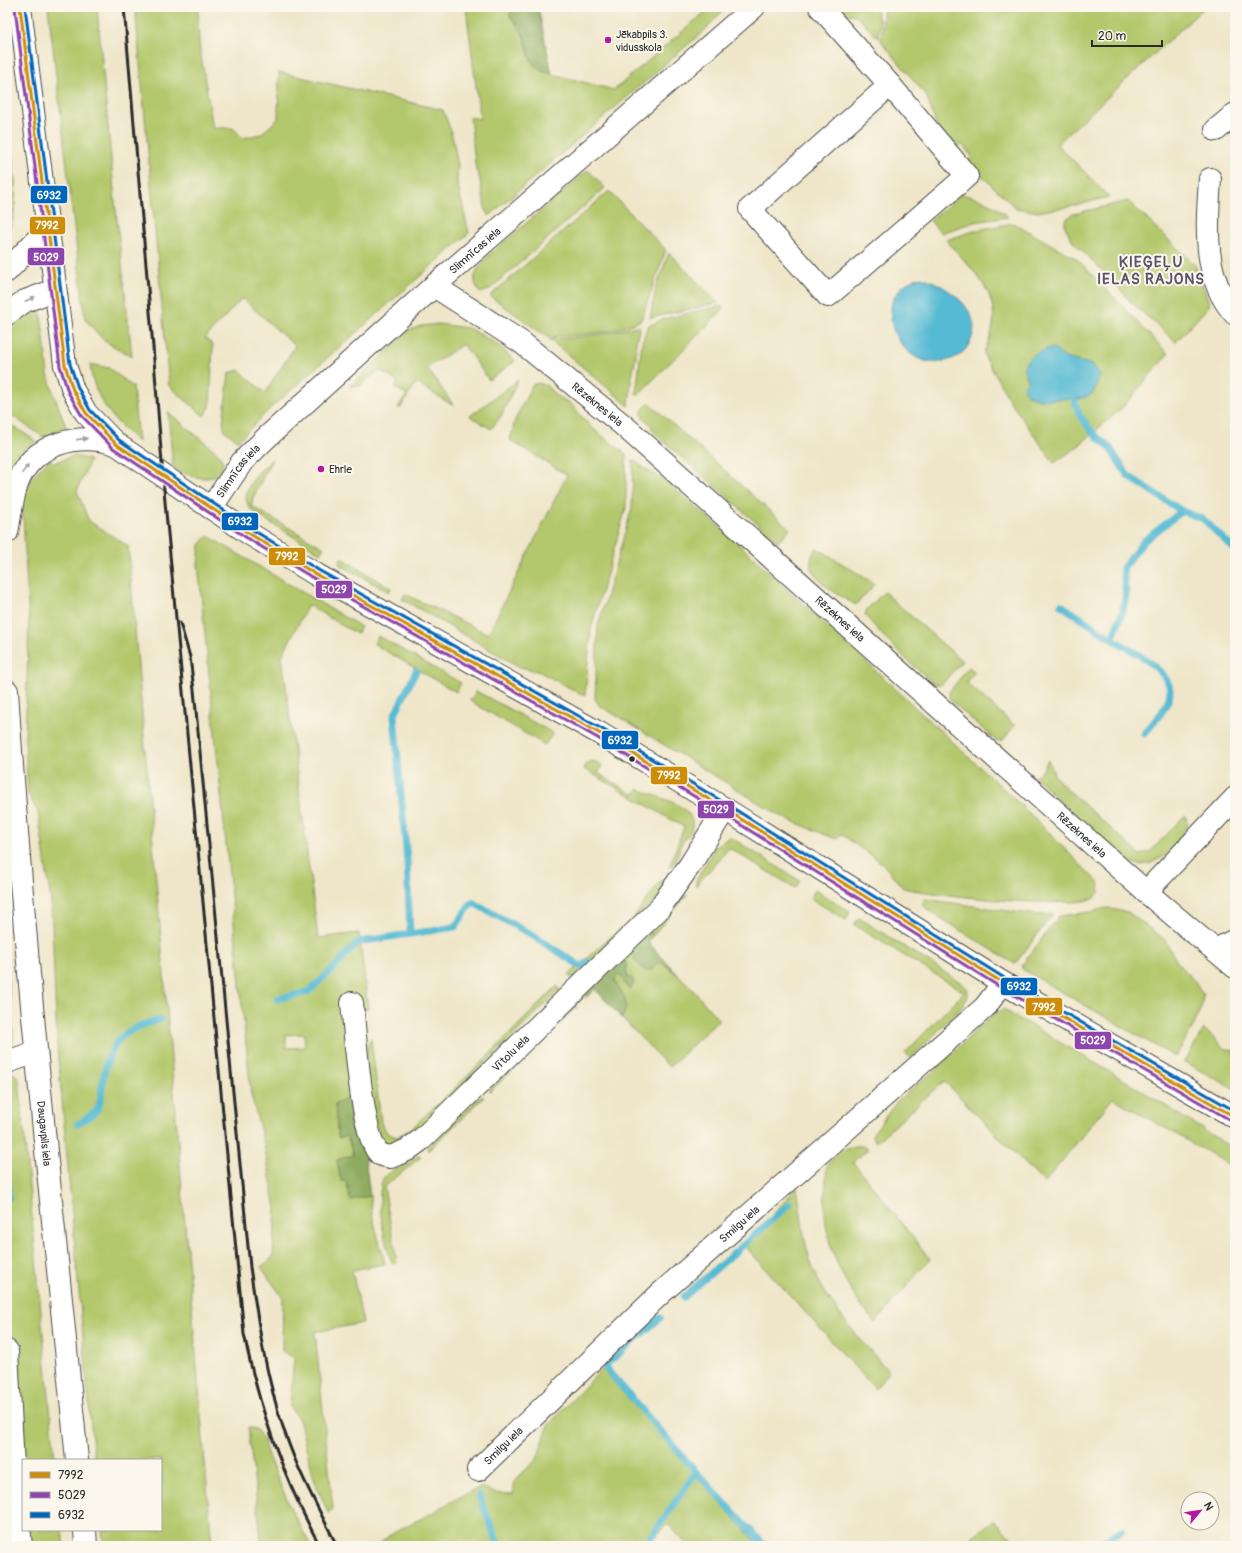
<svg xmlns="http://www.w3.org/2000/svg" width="1242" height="1553" viewBox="0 0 1242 1553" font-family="Pangolin,sans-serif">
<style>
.green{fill:#b3c86c;stroke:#6f7a4c;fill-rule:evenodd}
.forest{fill:#8eac60;stroke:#5c6c46}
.water{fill:#55bad3;stroke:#40727f}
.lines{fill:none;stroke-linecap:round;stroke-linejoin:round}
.stream{stroke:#55bad3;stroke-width:7}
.minor-casing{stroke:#484743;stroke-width:24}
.highway-casing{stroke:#484743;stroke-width:24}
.minor{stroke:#fff;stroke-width:22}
.highway{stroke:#fff;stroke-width:22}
.rail{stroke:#2b2b2b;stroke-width:3}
.bus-1-casing{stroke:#fbf7ec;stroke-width:6}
.bus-2-casing{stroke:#fbf7ec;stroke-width:6}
.bus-3-casing{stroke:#fbf7ec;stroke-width:6}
.bus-1{stroke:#ce8d09;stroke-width:3}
.bus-2{stroke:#8e44ad;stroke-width:3}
.bus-3{stroke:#0065bd;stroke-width:3}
.oneway{fill:#a0a0a0}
.poi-dot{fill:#b5179e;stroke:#fbf7ec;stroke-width:1.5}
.bus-dot{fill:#2b2b2b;stroke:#fbf7ec;stroke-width:1.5}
.labels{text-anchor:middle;stroke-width:4;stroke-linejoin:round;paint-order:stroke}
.poi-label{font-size:11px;fill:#2b2b2b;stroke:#fbf7ec;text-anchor:start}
.street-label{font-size:11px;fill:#2b2b2b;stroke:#fbf7ec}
.district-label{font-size:15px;font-weight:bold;letter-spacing:1px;fill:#5b546e;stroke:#fbf7ec}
.line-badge{stroke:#fbf7ec;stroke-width:1.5}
.badge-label{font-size:11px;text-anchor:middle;font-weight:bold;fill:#fff}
</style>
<rect width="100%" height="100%" fill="#fbf7ec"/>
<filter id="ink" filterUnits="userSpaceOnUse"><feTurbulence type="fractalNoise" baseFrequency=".025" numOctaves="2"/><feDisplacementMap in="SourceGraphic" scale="8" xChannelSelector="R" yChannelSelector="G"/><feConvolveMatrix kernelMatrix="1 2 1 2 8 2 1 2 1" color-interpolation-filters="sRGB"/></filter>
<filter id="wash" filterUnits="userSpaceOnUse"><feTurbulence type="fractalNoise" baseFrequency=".012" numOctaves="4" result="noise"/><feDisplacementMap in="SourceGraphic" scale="16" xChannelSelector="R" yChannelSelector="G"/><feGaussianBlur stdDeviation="0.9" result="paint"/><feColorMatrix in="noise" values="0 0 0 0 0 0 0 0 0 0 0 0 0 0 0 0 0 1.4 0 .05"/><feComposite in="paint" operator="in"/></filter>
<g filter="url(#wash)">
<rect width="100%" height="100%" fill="#efe6c9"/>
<path class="green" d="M48,7h49l18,195 17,154 -28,-15 -19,-22z
M135,7h63l1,37 14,84h20l10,10 18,-4 17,-15 1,-47 164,38 8,21 4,18 3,17 -1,16 12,51 -195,172 -36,36 -13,-10 -2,-8 6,-50 10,-3 26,23 30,-47 -53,-48 -37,40 8,7 -3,62 -6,9 -35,-30z
M466,7h46l-2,9c14,17 21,37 31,55l73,19 97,-83h15l-22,24 -215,185 -3,-4 -7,-36 -3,-5 -6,-54 10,2z
M834,7h41l5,16 -2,15 -23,-23 -14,-2z
M884,7h321l-148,137 52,53 -35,9 -37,6 -21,-4 -49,-46 5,-5 -10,-13 -8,6 -15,-17 -13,-38 -45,-54z
M7,119c4,37 17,82 0,117z
M588,170l17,18 -116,102 -9,3c-11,-16 -3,-24 8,-37z
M609,191l57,59 -25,70c-25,14 -66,15 -94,17l-57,-41z
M961,194c19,4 33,10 47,23l-34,5 -33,11 -11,-12z
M1128,201l67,64 15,40 -34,37 -44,-39 -22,-25 -36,-35 -9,-16v-7l8,-6z
M1013,223l64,36 91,95 -45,53 -47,41 -22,15 -43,-60 -26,-46 -1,-5c26,-52 -6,-75 -38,-112l31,-10z
M669,253l49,50 -68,15 6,-31z
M40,305l8,69 5,18 14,38 -24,7 -36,-25v-83l13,-14z
M721,306l3,3 -85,85h-3l6,-52 6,-16 15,-7z
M438,324l30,4 28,15 19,18 -26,19 -26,-36 -36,24 27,38 -38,-23 -16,26 -2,-2 9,-12 -12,-7 3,-6 -16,-11 -6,1 -16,14h-10l59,-56 12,-4z
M637,326l3,1 -4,14v16l-5,24 -2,25 -80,-67c29,-1 59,-5 88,-13z
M90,364l19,4 24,19 5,55c-24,-21 -45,-44 -48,-78z
M518,380l-17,36 -10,13 -21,-13z
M538,383l9,3 9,10 14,7 22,25 34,26v54l-35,120 -6,68 -45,-24 -20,-5 -118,-68 3,-5 83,40 79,-159 -57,-35 5,-20 17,-35z
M649,403l141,126 -12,13 -117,-103 -10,-11 1,-2c-11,-10 -15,-12 -3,-23z
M168,412l51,42 4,8c-2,26 -37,15 -50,5z
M7,422l29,19 -16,16 -10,15h-3z
M73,456l17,4 -13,31 12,30 39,25 84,1000h-109l-1,-16h59v-70h-67l-37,-415 -6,-143 -13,-90 -10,-18 -3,-54 4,-118 -7,-123c7,-17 14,-28 28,-40l4,4z
M272,459l-19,39 -2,8 73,42 -4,5 -67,-41c-19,-18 6,-40 19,-53z
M633,460l12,9 18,10 68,58 292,270 75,75 2,9c-2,2 -4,5 -6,7 -22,12 -162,-3 -191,-10l-20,-24 -42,-30 -5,5 -54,-22 -183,-112 -4,-6 3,-73 34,-118z
M208,536l153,91 -4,7 -49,-29 -26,51 36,282 41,-5 9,76h-7l-2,101 -24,-6 3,33 9,-1 6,19 -16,5 4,21h5l4,18 20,-3 2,18 13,50 -33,6 11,53 -48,9 18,177 -5,4 -13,-31 -16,-62 -9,-13 4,-49 -12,-7 1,-53 -22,-31 12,-10 3,-49 -12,-64 -13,-50 -53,-530 2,-19zM304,1034l1,13 -19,1v-13z
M817,548l58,36 -19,21c-18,-10 -61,-32 -39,-57z
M341,558l50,30 -2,4 -49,-27 -1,-4z
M884,592l78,69 -21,24 -6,-1c-26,-21 -49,-43 -70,-69l2,-6z
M378,636l83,47 -5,9 -82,-48z
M969,667l6,5 -9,10 49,44 -13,15h-6l-46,-41 -1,-8z
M476,691l77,42 -8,12 -75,-44z
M1048,760l7,16 12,13 73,66 11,-4 34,-36 3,8 -2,6 -13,19 -8,8 -14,7 -8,2 -7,-1 -11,-4 -74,-67 -16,-17 7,-5z
M593,761l9,5 -4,7 36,22 5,-6c15,8 58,15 53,39 -2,7 -7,10 -10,15 -4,8 -4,16 -9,23l-4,1 15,-40 -100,-58 3,-6z
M730,837l70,44 -5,7 -66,-40 -33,38v-5l18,-33z
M661,880l7,4 -9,13 -86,81 -5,-2 34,-32 31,-25z
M815,890l35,22 -4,8 -36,-22z
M687,895l-33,39 -7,-2 21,-25z
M925,899l112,16 16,-1 -38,50 -86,-53 -7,-7z
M1106,908l22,4 36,27 15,26 16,16 8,14 -1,10 -8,20 -18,31h-3l-151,-87v-4l37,-49 31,-4z
M859,918l101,64 8,7v8l-5,9 -52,52 -6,-5 59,-61 -110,-67z
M637,938l-1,23 7,8h10l6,-7c23,10 43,40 60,58l-50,47 -47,-49c7,-14 2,-24 -7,-36v-3l3,-3h4l5,12 3,1 3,-3 -7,-14 1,-4 -2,-10 -39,34 2,4 -2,2 -3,-3z
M7,967l7,74 -3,6 -4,1z
M557,986l3,4 -151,148 -20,8 -9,-5c-4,-22 -22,-85 -9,-103l10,85 7,11 9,3 14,-8 71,-67z
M574,1005l3,2 -37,36 -2,-4z
M1003,1009l133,78 99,63v18l-122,-70 -69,85 -100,-102 -68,61 -4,-6 2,-4 24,-32 36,-29 57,-55z
M1204,1029l20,19 11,3v38l-51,-27z
M527,1050l4,3 -41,38 -1,-1z
M12,1073l5,3 2,4 36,380h-32l-16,-160v-225z
M481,1096l3,1 -56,54 -1,-3z
M854,1146h8l6,3 -15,13 77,97 -55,64c-26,-31 -48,-69 -50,-110 -1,-16 1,-33 2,-49l15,-13z
M417,1156l4,1 -37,30 13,76 -4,1c-8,-16 -20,-74 -8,-88 4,-5 11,-6 16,-9 6,-3 10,-7 16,-11z
M797,1187c4,22 5,45 11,66 11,45 52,85 81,119l-14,17 -130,-143z
M602,1369l157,177h-71l-20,-22 -22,22h-269c15,-15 34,-22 53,-32 18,-10 32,-20 52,-27l13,6 18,1 2,-14 22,-21 12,-35z
M248,1427l8,2 7,10 5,17 24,55 19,35h-49z
M994,1520l25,26h-59z
M26,1530h36l2,16h-37z"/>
<path class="forest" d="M512,7h26l14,67c-29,-7 -20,-22 -30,-43 -2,-5 -8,-10 -12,-15z
M647,932l7,2 -6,8 33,36 -14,-12 -7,-4 -7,7 -7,2c-9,-6 -15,-15 -14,-25z
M625,958l2,19 5,1 2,4 -4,7 -5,-4 -3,-9h-4l-3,3v3c9,13 15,21 7,36l-27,-29 -7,7 -2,-4 35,-33z
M346,1099l6,1 7,10 11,86 -20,4 -4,-19h-5l-4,-21 16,-5 -6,-19 -9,2 -3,-34z"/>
<path class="water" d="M921,277c24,7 64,34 50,63 -3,7 -7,12 -13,16 -56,31 -99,-62 -37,-79z
M1052,348c5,1 7,6 12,9 13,7 31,2 36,19l-7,17c-14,9 -16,5 -30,6 -14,0 -32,4 -40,-11l5,-7c0,-4 -4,-8 -4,-12 0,-12 18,-19 28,-21z"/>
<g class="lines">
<path class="stream" d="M1182,511l21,8 32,31
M1061,605l51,34 10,-26 4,-18 -3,-27 21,-27 38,-30 -54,-35 -18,-28 -17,-15 -13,-17 -6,-16
M1112,639c16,9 59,31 58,53 -1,15 -17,31 -26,42
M410,934l-3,-74 -13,-144 22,-45
M277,999l31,-7 25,-23 25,-27 97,-15 17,-25 60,33 50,32 6,-5
M78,1124c5,-4 13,-8 18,-13 5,-6 5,-15 6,-23 5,-41 16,-59 58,-68
M7,1176l2,21
M684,1297l106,-93
M696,1472l69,74
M479,1495l20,51
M645,1546l51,-74 -92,-106 56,-48
M1097,1546l25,-16"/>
</g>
</g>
<g filter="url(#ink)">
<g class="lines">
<g class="minor-casing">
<g id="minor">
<path d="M820,7l70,78"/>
<path d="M890,85l77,91 -139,120 -78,-87z"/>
<path d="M1216,130l19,-16"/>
<path d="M1210,179c-3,46 -8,99 25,135"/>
<path id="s1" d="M434,286l87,56 102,83 523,467 89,75"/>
<path id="s2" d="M211,508l31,-46 23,-23 169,-153 320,-279"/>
<path d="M1146,892l89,-94"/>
<path d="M1215,950l20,-10"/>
<path id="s3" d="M352,1003c3,27 9,136 28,151 2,2 8,2 11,3l16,-7 15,-11 236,-229 32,-45 35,-56"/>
<path d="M7,1062l29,-10"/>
<path d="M7,1351l6,115 8,80"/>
<path id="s4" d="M478,1470l183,-177 324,-286 18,-24"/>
</g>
</g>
<g class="highway-casing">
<g id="highway">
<path d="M20,7l45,358 8,25 13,23 30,31 134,90 67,41 282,158 126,76 278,174 232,134"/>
<path d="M7,271l41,-43"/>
<path d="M7,314l18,-13 30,-11"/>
<path d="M7,532c3,-15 5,-33 10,-48 15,-41 61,-52 99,-40"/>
<path id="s5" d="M7,691c16,257 45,513 70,769"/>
<path d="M85,1530l1,16"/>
</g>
</g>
<use href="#minor" class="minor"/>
<use href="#highway" class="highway"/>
<path class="rail" d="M124,7l29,340 12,155 79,832c15,74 40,146 76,212
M180,623l10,34 4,33 56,577c8,56 16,112 35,166 13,39 34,76 52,113"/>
<g class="bus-1-casing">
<path id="bus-1" d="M20,7l45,358 8,25 13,23 30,31 134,90 67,41 282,158 126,76 278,174 232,134"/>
</g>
<g class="bus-2-casing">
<path id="bus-2" d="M15,8l45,358 8,26 14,24 31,32 134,90 68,41 281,158 126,76 278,174 232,134"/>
</g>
<g class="bus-3-casing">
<path id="bus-3" d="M25,7l45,357 8,24 12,22 29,30 134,90 67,41 282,158 126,76 278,174 229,132"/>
</g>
<use href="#bus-1" class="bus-1"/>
<use href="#bus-2" class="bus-2"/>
<use href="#bus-3" class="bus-3"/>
</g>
<defs><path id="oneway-solid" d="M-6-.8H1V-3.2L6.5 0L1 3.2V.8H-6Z"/></defs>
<g class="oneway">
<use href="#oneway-solid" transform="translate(30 299) rotate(-25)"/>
<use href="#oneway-solid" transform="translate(82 439) rotate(-6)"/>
<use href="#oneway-solid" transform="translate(25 469) rotate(-54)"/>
</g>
</g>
<g class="poi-dot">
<circle cx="608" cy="40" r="4"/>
<circle cx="321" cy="469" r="4"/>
</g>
<circle class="bus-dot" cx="632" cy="759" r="3.5"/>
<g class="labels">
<g class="poi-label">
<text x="616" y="38">Jēkabpils 3.<tspan x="616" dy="13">vidusskola</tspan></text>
<text x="329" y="473">Ehrle</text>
</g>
<g class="street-label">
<text dy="4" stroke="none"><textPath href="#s2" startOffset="370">Slimnīcas iela</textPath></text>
<text dy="4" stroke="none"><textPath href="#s1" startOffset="202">Rēzeknes iela</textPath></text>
<text dy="4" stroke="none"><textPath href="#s2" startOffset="46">Slimnīcas iela</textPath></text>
<text dy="4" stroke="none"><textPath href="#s1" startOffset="526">Rēzeknes iela</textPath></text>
<text dy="4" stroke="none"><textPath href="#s1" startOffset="850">Rēzeknes iela</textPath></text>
<text dy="4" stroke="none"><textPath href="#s3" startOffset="326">Vītolu iela</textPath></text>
<text dy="4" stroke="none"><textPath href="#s5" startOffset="444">Daugavpils iela</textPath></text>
<text dy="4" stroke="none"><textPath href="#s4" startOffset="359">Smilgu iela</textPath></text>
<text dy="4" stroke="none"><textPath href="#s4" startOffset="35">Smilgu iela</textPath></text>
</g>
<g class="district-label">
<text x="1151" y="267">ĶIEĢEĻU<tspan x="1151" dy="17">IELAS RAJONS</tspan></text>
</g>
</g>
<g class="line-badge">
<rect x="30" y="185" width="38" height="19" rx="4" fill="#0065bd"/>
<rect x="29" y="216" width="37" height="19" rx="4" fill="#ce8d09"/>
<rect x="27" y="247" width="38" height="19" rx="4" fill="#8e44ad"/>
<rect x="221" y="512" width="38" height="19" rx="4" fill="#0065bd"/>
<rect x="268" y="547" width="38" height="19" rx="4" fill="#ce8d09"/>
<rect x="315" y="580" width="38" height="19" rx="4" fill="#8e44ad"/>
<rect x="601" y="730" width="38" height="20" rx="4" fill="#0065bd"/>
<rect x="650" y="766" width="38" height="19" rx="4" fill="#ce8d09"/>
<rect x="697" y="800" width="38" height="19" rx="4" fill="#8e44ad"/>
<rect x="1000" y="977" width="38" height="19" rx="4" fill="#0065bd"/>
<rect x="1025" y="997" width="38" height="19" rx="4" fill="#ce8d09"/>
<rect x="1074" y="1031" width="38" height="19" rx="4" fill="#8e44ad"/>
</g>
<g class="badge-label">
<text x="49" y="199">6932</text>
<text x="47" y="229">7992</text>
<text x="46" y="261">5029</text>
<text x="240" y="525">6932</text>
<text x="287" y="560">7992</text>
<text x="334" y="593">5029</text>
<text x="620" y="744">6932</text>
<text x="669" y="779">7992</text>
<text x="716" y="813">5029</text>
<text x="1019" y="990">6932</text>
<text x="1044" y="1011">7992</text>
<text x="1093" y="1044">5029</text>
</g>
<rect width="1242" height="1553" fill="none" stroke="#fbf7ec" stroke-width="24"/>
<rect x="22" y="1459" width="140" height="72" fill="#fbf7ec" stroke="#a8a59f"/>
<rect x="30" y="1472" width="20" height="6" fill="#ce8d09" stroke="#a8a59f"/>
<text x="58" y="1479" font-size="12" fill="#2b2b2b">7992</text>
<rect x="30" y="1492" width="20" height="6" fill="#8e44ad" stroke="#a8a59f"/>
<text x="58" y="1499" font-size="12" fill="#2b2b2b">5029</text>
<rect x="30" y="1512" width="20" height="6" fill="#0065bd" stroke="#a8a59f"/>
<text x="58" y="1519" font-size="12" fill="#2b2b2b">6932</text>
<g transform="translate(1200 1511) rotate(61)"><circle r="19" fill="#fbf7ec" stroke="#a8a59f"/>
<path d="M0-3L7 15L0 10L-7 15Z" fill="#b5179e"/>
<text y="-6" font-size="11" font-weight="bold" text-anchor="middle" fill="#2b2b2b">N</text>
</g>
<path d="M1092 40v6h70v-6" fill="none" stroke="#2b2b2b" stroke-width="2"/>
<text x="1098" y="40" font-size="12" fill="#2b2b2b" stroke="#fbf7ec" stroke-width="3" paint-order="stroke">20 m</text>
</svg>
